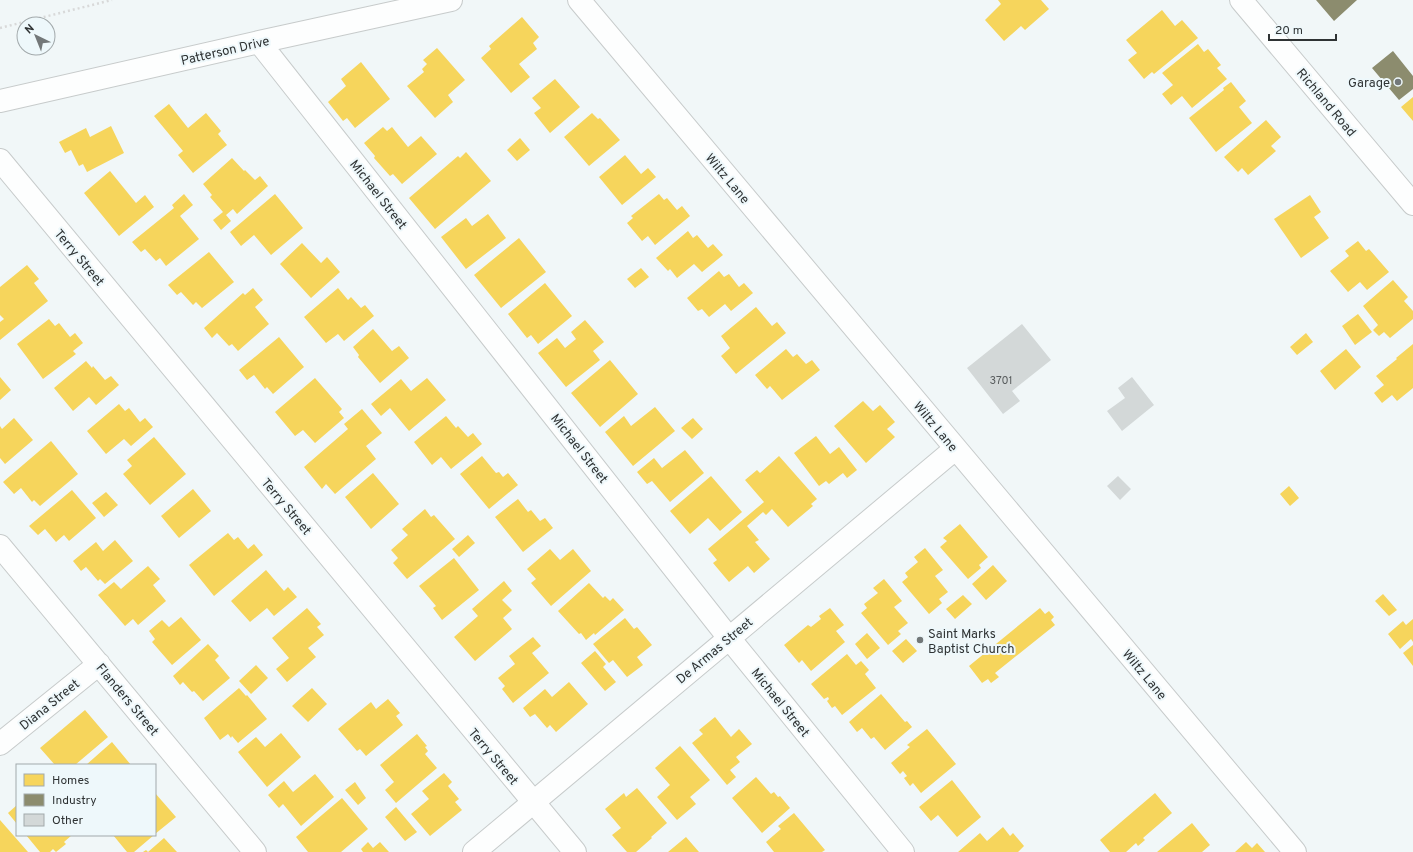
<svg xmlns="http://www.w3.org/2000/svg" width="1413" height="852" viewBox="0 0 1413 852" font-family="Overpass,sans-serif">
<style>
.homes{fill:#f6d55c}
.industry{fill:#8c8c6e}
.building{fill:#d3d8d8}
.lines{fill:none;stroke-linecap:round;stroke-linejoin:round}
.minor-casing{stroke:#c7cbcb;stroke-width:24}
.path{stroke:#d8d9d9;stroke-width:2.5;stroke-dasharray:2 3;stroke-linecap:butt}
.minor{stroke:#fdfefe;stroke-width:22}
.poi-dot{fill:#737879;stroke:#eef8fb;stroke-width:1.5}
.labels{text-anchor:middle;stroke-width:4;stroke-linejoin:round;paint-order:stroke}
.number-label{font-size:11px;fill:#585c5d}
.street-label{font-size:13px;fill:#2f3334;stroke:#eef8fb}
.poi-label{font-size:13px;fill:#2f3334;stroke:#eef8fb;text-anchor:end}
</style>
<rect width="100%" height="100%" fill="#f1f7f8"/>
<path class="homes" d="M998,0h43l8,9 -24,21 -4,-4 -17,15 -19,-21 16,-16z
M1162,10l13,16 7,-6 16,18 -44,36 -2,-2 -8,7 -16,-19 9,-7 -11,-13z
M522,17l17,20 -6,6 4,6 -18,15 11,13 -19,16 -30,-35 10,-9 -2,-3z
M1198,44l6,8 4,-3 13,16 -4,3 10,11 -35,29 -10,-12 -11,9 -9,-11 11,-9 -11,-12z
M437,48l28,32 -17,15 5,7 -18,16 -28,-32 17,-14 -2,-3 5,-5 -4,-4z
M361,62l29,37 -35,29 -8,-10 -4,3 -15,-19 18,-16 -5,-7z
M555,79l25,28 -30,26 -16,-20 7,-5 -9,-10z
M1231,82l15,19 -7,6 13,16 -36,29 -27,-34 35,-28 -1,-2z
M1413,97v24l-12,-14z
M169,104l19,24 18,-15 15,18 -3,3 9,11 -34,28 -15,-18 5,-4 -29,-35z
M592,113l6,6 2,-1 20,22 -31,26 -25,-29z
M1266,120l15,17 -10,9 5,5 -28,24 -6,-7 -4,4 -14,-15z
M111,126l13,27 -37,19 -4,-8 -4,2 -8,-16 -6,3 -6,-11 27,-14 4,9z
M383,127l4,4 5,-4 16,20 13,-11 16,18 -35,30 -9,-10 -3,2 -16,-18 1,-2 -11,-13z
M520,138l10,12 -13,11 -10,-11z
M466,152l25,29 -56,48 -26,-31 49,-42 2,2z
M625,155l16,19 7,-6 8,9 -34,28 -23,-28z
M232,158l12,13 1,-1 10,10 5,-4 8,10 -31,28 -4,-5 -7,6 5,6 -10,9 -8,-10 10,-8 -13,-15 2,-2 -9,-11z
M110,171l26,32 9,-8 9,12 -35,29 -35,-43z
M184,194l9,11 -13,11 19,23 -33,27 -6,-8 -4,3 -11,-12 -4,3 -9,-10 42,-34 -2,-3z
M275,194l28,34 -32,27 -17,-20 -13,11 -11,-14z
M659,194l5,6 3,-2 10,12 5,-4 8,10 -35,29 -7,-9 -6,5 -15,-18 6,-5 -2,-2z
M1310,195l11,17 -7,5 15,21 -28,20 -27,-39z
M488,214l18,24 -40,31 -25,-32 25,-19 6,8z
M688,231l5,7 4,-3 11,13 5,-4 10,11 -21,17 -8,-8 -17,14 -7,-9 -2,2 -12,-13z
M519,238l27,34 -45,36 -27,-33z
M1358,241l8,10 3,-2 20,23 -22,18 -7,-8 -12,10 -18,-21 19,-15 -4,-5z
M302,243l19,20 6,-6 13,15 -29,26 -31,-34z
M209,252l25,30 -32,26 -6,-6 -3,3 -12,-13 -4,3 -9,-10z
M27,265l12,14 -5,4 14,18 -48,39v-18l4,-3 -4,-4v-28z
M641,268l8,9 -14,11 -8,-9z
M719,271l5,6 5,-3 10,13 5,-4 9,10 -22,18 -6,-7 -16,13 -7,-8 -4,2 -11,-13z
M1393,280l15,17 -4,4 9,10v8l-23,19 -6,-6 -5,4 -6,-6 5,-5 -15,-19z
M545,283l27,33 -34,28 -7,-9 -4,3 -19,-24z
M253,288l10,12 -8,7 14,17 -31,27 -6,-7 -3,2 -12,-13 -5,5 -8,-10 39,-35 2,2z
M338,288l10,12 3,-3 10,11 4,-3 9,11 -30,25 -6,-7 -12,9 -22,-26z
M756,307l16,19 5,-4 9,11 -50,41 -15,-18 9,-8 -9,-12z
M1358,314l14,18 -17,13 -13,-19z
M49,319l6,7 4,-3 11,14 5,-4 8,10 -10,8 3,3 -33,25 -26,-35z
M585,320l19,22 -11,9 7,9 -34,27 -28,-34 19,-15 8,10 11,-9 -5,-7z
M373,329l19,22 7,-5 10,12 -29,25 -22,-26 1,-2 -6,-8z
M1306,333l7,9 -16,13 -7,-8z
M279,337l25,30 -31,27 -6,-7 -2,2 -11,-14 -7,5 -8,-10z
M1413,344v44l-16,13 -5,-6 -10,8 -8,-10 10,-8 -8,-9 21,-17 -1,-1z
M786,349l7,8 4,-3 9,10 6,-4 8,10 -38,30 -12,-14 -3,3 -12,-14z
M1346,349l15,18 -26,23 -15,-19z
M610,360l28,34 -38,33 -29,-34z
M86,361l6,7 1,-2 12,14 6,-4 8,9 -23,20 -7,-8 -16,14 -19,-23z
M0,377l11,13 -11,10z
M315,378l27,31 -3,3 5,6 -29,25 -12,-13 -8,6 -20,-24z
M427,378l19,22 -37,31 -19,-23 -9,8 -10,-12 30,-25 10,12z
M863,401l10,10 7,-6 15,17 -8,7 8,8 -29,26 -32,-37z
M119,404l6,7 4,-3 11,14 5,-4 8,9 -22,19 -7,-7 -18,15 -19,-23z
M655,407l20,24 -42,35 -28,-34 19,-16 7,10z
M362,409l20,24 -16,13 10,13 -41,35 -9,-10 -4,5 -18,-22 44,-38 -4,-5z
M446,416l10,12 2,-2 10,11 5,-4 9,11 -31,25 -10,-12 -9,8 -18,-23z
M14,418l19,22 -28,24 -5,-6v-32l2,3z
M693,418l10,11 -11,10 -11,-11z
M816,436l14,18 9,-7 18,23 -10,8 -4,-5 -14,11 -3,-3 -7,5 -25,-33z
M154,437l32,37 -36,31 -27,-31 9,-8 -5,-6z
M51,441l27,33 -38,32 -6,-6 -2,2 -11,-14 -7,6 -11,-12z
M685,450l19,23 -34,29 -18,-21 -5,3 -10,-12 17,-14 8,10z
M482,456l14,17 3,-1 4,5 5,-4 10,12 -29,24 -29,-35z
M779,456l38,43 -6,5 2,2 -25,21 -16,-18 -6,6 -3,-3 -16,14 12,14 -4,2 15,17 -16,14 -6,-7 -19,16 -16,-19 4,-3 -9,-11 56,-47 -19,-22 12,-10 3,3z
M373,473l26,31 -28,25 -26,-32z
M711,476l31,36 -22,19 -12,-13 -18,16 -20,-23z
M1289,486l10,12 -9,8 -10,-12z
M193,489l18,22 -32,27 -18,-22z
M72,490l24,28 -27,23 -5,-6 -8,7 -11,-13 -7,6 -9,-9z
M106,492l12,13 -14,12 -12,-14z
M518,499l10,13 3,-2 9,11 5,-3 8,10 -30,24 -28,-35z
M425,509l6,8 3,-2 21,24 -48,40 -14,-16 5,-5 -7,-8 17,-15 -6,-6z
M960,524l28,33 -9,8 2,3 -13,11 -28,-32 7,-6 -4,-3z
M228,533l6,7 4,-3 10,12 6,-5 9,11 -49,41 -25,-31z
M468,535l7,8 -16,14 -7,-8z
M115,540l18,21 -28,23 -5,-5 -2,2 -12,-14 -5,4 -8,-10 23,-19 7,9z
M925,548l18,22 -8,6 13,16 -9,7 3,4 -13,11 -27,-32 6,-5 -3,-4 13,-11 -4,-5z
M550,549l10,11 13,-11 18,22 -40,35 -20,-23 5,-4 -9,-10z
M454,558l25,32 -37,30 -9,-12 3,-2 -17,-20z
M993,565l14,16 -21,19 -14,-16z
M148,566l12,13 -7,6 13,16 -28,24 -5,-6 -8,7 -27,-31 16,-13 7,7z
M266,570l18,21 4,-4 9,10 -23,19 -7,-8 -17,14 -19,-21z
M884,579l18,22 -8,6 14,16 -10,8 3,3 -13,11 -27,-32 6,-5 -3,-4 14,-11 -5,-5z
M504,581l8,10 -10,9 10,10 -9,8 9,11 -37,32 -21,-24 24,-21 -6,-7z
M589,583l14,15 2,-2 5,5 3,-3 11,12 -29,25 -1,-2 -8,7 -5,-7 -2,1 -21,-23z
M1383,594l14,16 -8,6 -14,-15z
M963,595l9,9 -17,15 -9,-10z
M307,608l14,16 -4,3 7,8 -16,13 8,9 -29,25 -11,-13 13,-11 -17,-20z
M830,608l14,17 -8,6 9,11 -34,29 -9,-11 -3,3 -15,-18 24,-20 3,2 10,-8 -2,-3z
M1040,608l5,6 4,-3 5,6 -3,3 4,5 -60,48 4,4 -8,6 -3,-4 -6,4 -13,-17z
M181,617l20,23 -29,25 -20,-23 3,-3 -6,-8 13,-11 7,7z
M625,618l9,11 3,-2 15,18 -15,12 6,8 -16,12 -14,-17 -4,3 -16,-19z
M1413,619v23l-2,-3 -11,10 -12,-15 15,-13 3,4z
M867,633l13,15 -13,11 -12,-15z
M533,637l8,9 -9,7 17,20 -36,30 -11,-14 3,-3 -7,-8 17,-14 -6,-8z
M906,639l11,12 -14,12 -11,-12z
M208,644l11,12 -4,4 15,18 -27,23 -9,-10 -2,1 -9,-10 -3,3 -7,-9z
M1413,645v21l-10,-13z
M595,651l11,13 -3,3 13,15 -11,9 -24,-28z
M847,654l9,11 5,-4 8,9 -4,4 11,14 -34,27 -7,-9 -3,2 -5,-7 2,-2 -1,-2 -4,2 -13,-15z
M256,665l12,13 -17,16 -12,-13z
M569,682l19,22 -32,28 -6,-7 -3,3 -12,-14 -5,3 -7,-9 22,-19 7,8z
M239,688l7,8 1,-1 20,24 -29,24 -6,-7 -1,2 -3,-4 -8,6 -16,-22z
M312,688l15,16 -19,18 -16,-16z
M881,694l24,28 2,-1 5,6 -27,23 -11,-13 -3,2 -9,-11 -5,4 -8,-10z
M388,699l12,14 -4,3 7,9 -37,31 -6,-7 -3,2 -19,-22 33,-27 5,7z
M85,710l23,27 -33,28h-20l-15,-17z
M715,717l16,20 8,-8 13,15 -16,13 4,5 -10,8 6,7 -9,8 -35,-42 11,-9 -4,-4z
M927,729l29,35 -35,29 -8,-10 -3,3 -6,-8 3,-2 -4,-5 -3,3 -9,-11 19,-16 -3,-2z
M281,733l20,24 -34,30 -29,-35 18,-15 9,10z
M417,734l10,12 -2,1 3,4 -3,3 12,14 -41,35 -11,-13 9,-8 -14,-17z
M112,742l19,23h-45z
M680,746l30,34 -20,17 6,7 -19,16 -20,-23 13,-12 -15,-17z
M444,773l8,9 -4,4 11,13 -4,3 7,8 -32,26 -19,-22 18,-15 -7,-8z
M315,774l19,23 -33,29 -18,-22 -4,4 -11,-13 16,-14 9,11z
M756,777l15,17 3,-2 4,5 2,-1 10,12 -28,25 -30,-35z
M952,780l29,37 -24,20 -19,-22 -7,6 -12,-14z
M355,782l11,16 -8,7 -13,-15z
M637,788l30,35 -16,14 1,1 -16,14h-9l-15,-17 9,-7 -16,-19 19,-16 2,4z
M155,793l21,24 -21,17z
M1155,793l17,20 -29,25 2,2 -7,6 -2,-3 -10,9h-16l-10,-12z
M342,798l26,31 -27,23h-33l-12,-15z
M17,805v19l-9,-11z
M396,807l21,25 -12,9 -20,-24z
M794,813l31,37 -3,2h-48l-8,-10 15,-13 -3,-3z
M0,820l28,32h-28z
M1192,823l18,22 -8,7h-45z
M1003,827l7,9 3,-3 11,13 -6,6h-60l22,-19 7,8z
M26,835h46l-8,7 2,2 -10,8 -3,-3 -3,3h-10z
M113,835h41l-20,17h-7z
M686,837l13,15h-31z
M164,838l13,14h-34l3,-2 2,2z
M368,842l5,6 7,-6 9,10h-26l-2,-3z
M1246,842l6,6 5,-5 8,9h-30z"/>
<path class="industry" d="M1316,0h41l-23,21z
M1393,51l20,25v13l-14,11 -27,-32z"/>
<path class="building" d="M1022,324l29,36 -39,31 8,10 -17,13 -36,-46z
M1132,377l22,28 -32,26 -15,-20 18,-13 -7,-10z
M1118,476l13,13 -11,11 -13,-14z"/>
<g class="lines">
<g class="minor-casing">
<path id="minor" d="M579,0l716,852
M1241,0l172,204
M259,42l470,596 174,214
M0,101l259,-59 192,-42
M0,160l575,692
M0,546l255,306
M0,744l99,-80
M474,852l481,-403"/>
</g>
<path class="path" d="M0,28l112,-28"/>
<use href="#minor" class="minor"/>
</g>
<g class="poi-dot">
<circle cx="1398" cy="82" r="4"/>
<circle cx="920" cy="640" r="4"/>
</g>
<g class="labels">
<g class="number-label">
<text x="1001" y="384">3701</text>
</g>
<g class="street-label">
<text transform="translate(225 50) rotate(-13)" y="5">Patterson Drive</text>
<text transform="translate(1327 102) rotate(50)" y="5">Richland Road</text>
<text transform="translate(728 178) rotate(50)" y="5">Wiltz Lane</text>
<text transform="translate(379 194) rotate(52)" y="5">Michael Street</text>
<text transform="translate(80 257) rotate(50)" y="5">Terry Street</text>
<text transform="translate(936 426) rotate(50)" y="5">Wiltz Lane</text>
<text transform="translate(580 448) rotate(52)" y="5">Michael Street</text>
<text transform="translate(287 506) rotate(50)" y="5">Terry Street</text>
<text transform="translate(714 650) rotate(-40)" y="5">De Armas Street</text>
<text transform="translate(1145 674) rotate(50)" y="5">Wiltz Lane</text>
<text transform="translate(128 699) rotate(50)" y="5">Flanders Street</text>
<text transform="translate(781 702) rotate(51)" y="5">Michael Street</text>
<text transform="translate(49 704) rotate(-39)" y="5">Diana Street</text>
<text transform="translate(494 756) rotate(50)" y="5">Terry Street</text>
</g>
<g class="poi-label">
<text x="1390" y="87">Garage</text>
<text x="928" y="638" text-anchor="start">Saint Marks<tspan x="928" dy="15">Baptist Church</tspan></text>
</g>
</g>
<rect x="16" y="764" width="140" height="72" fill="#eef8fb" stroke="#a2a9ab"/>
<rect x="24" y="774" width="20" height="12" fill="#f6d55c" stroke="#a2a9ab"/>
<text x="52" y="784" font-size="12" fill="#2f3334">Homes</text>
<rect x="24" y="794" width="20" height="12" fill="#8c8c6e" stroke="#a2a9ab"/>
<text x="52" y="804" font-size="12" fill="#2f3334">Industry</text>
<rect x="24" y="814" width="20" height="12" fill="#d3d8d8" stroke="#a2a9ab"/>
<text x="52" y="824" font-size="12" fill="#2f3334">Other</text>
<g transform="translate(36 36) rotate(317)"><circle r="19" fill="#eef8fb" stroke="#a2a9ab"/>
<path d="M0-3L7 15L0 10L-7 15Z" fill="#737879"/>
<text y="-6" font-size="11" font-weight="bold" text-anchor="middle" fill="#2f3334">N</text>
</g>
<path d="M1269 34v6h67v-6" fill="none" stroke="#2f3334" stroke-width="2"/>
<text x="1275" y="34" font-size="12" fill="#2f3334" stroke="#eef8fb" stroke-width="3" paint-order="stroke">20 m</text>
</svg>
